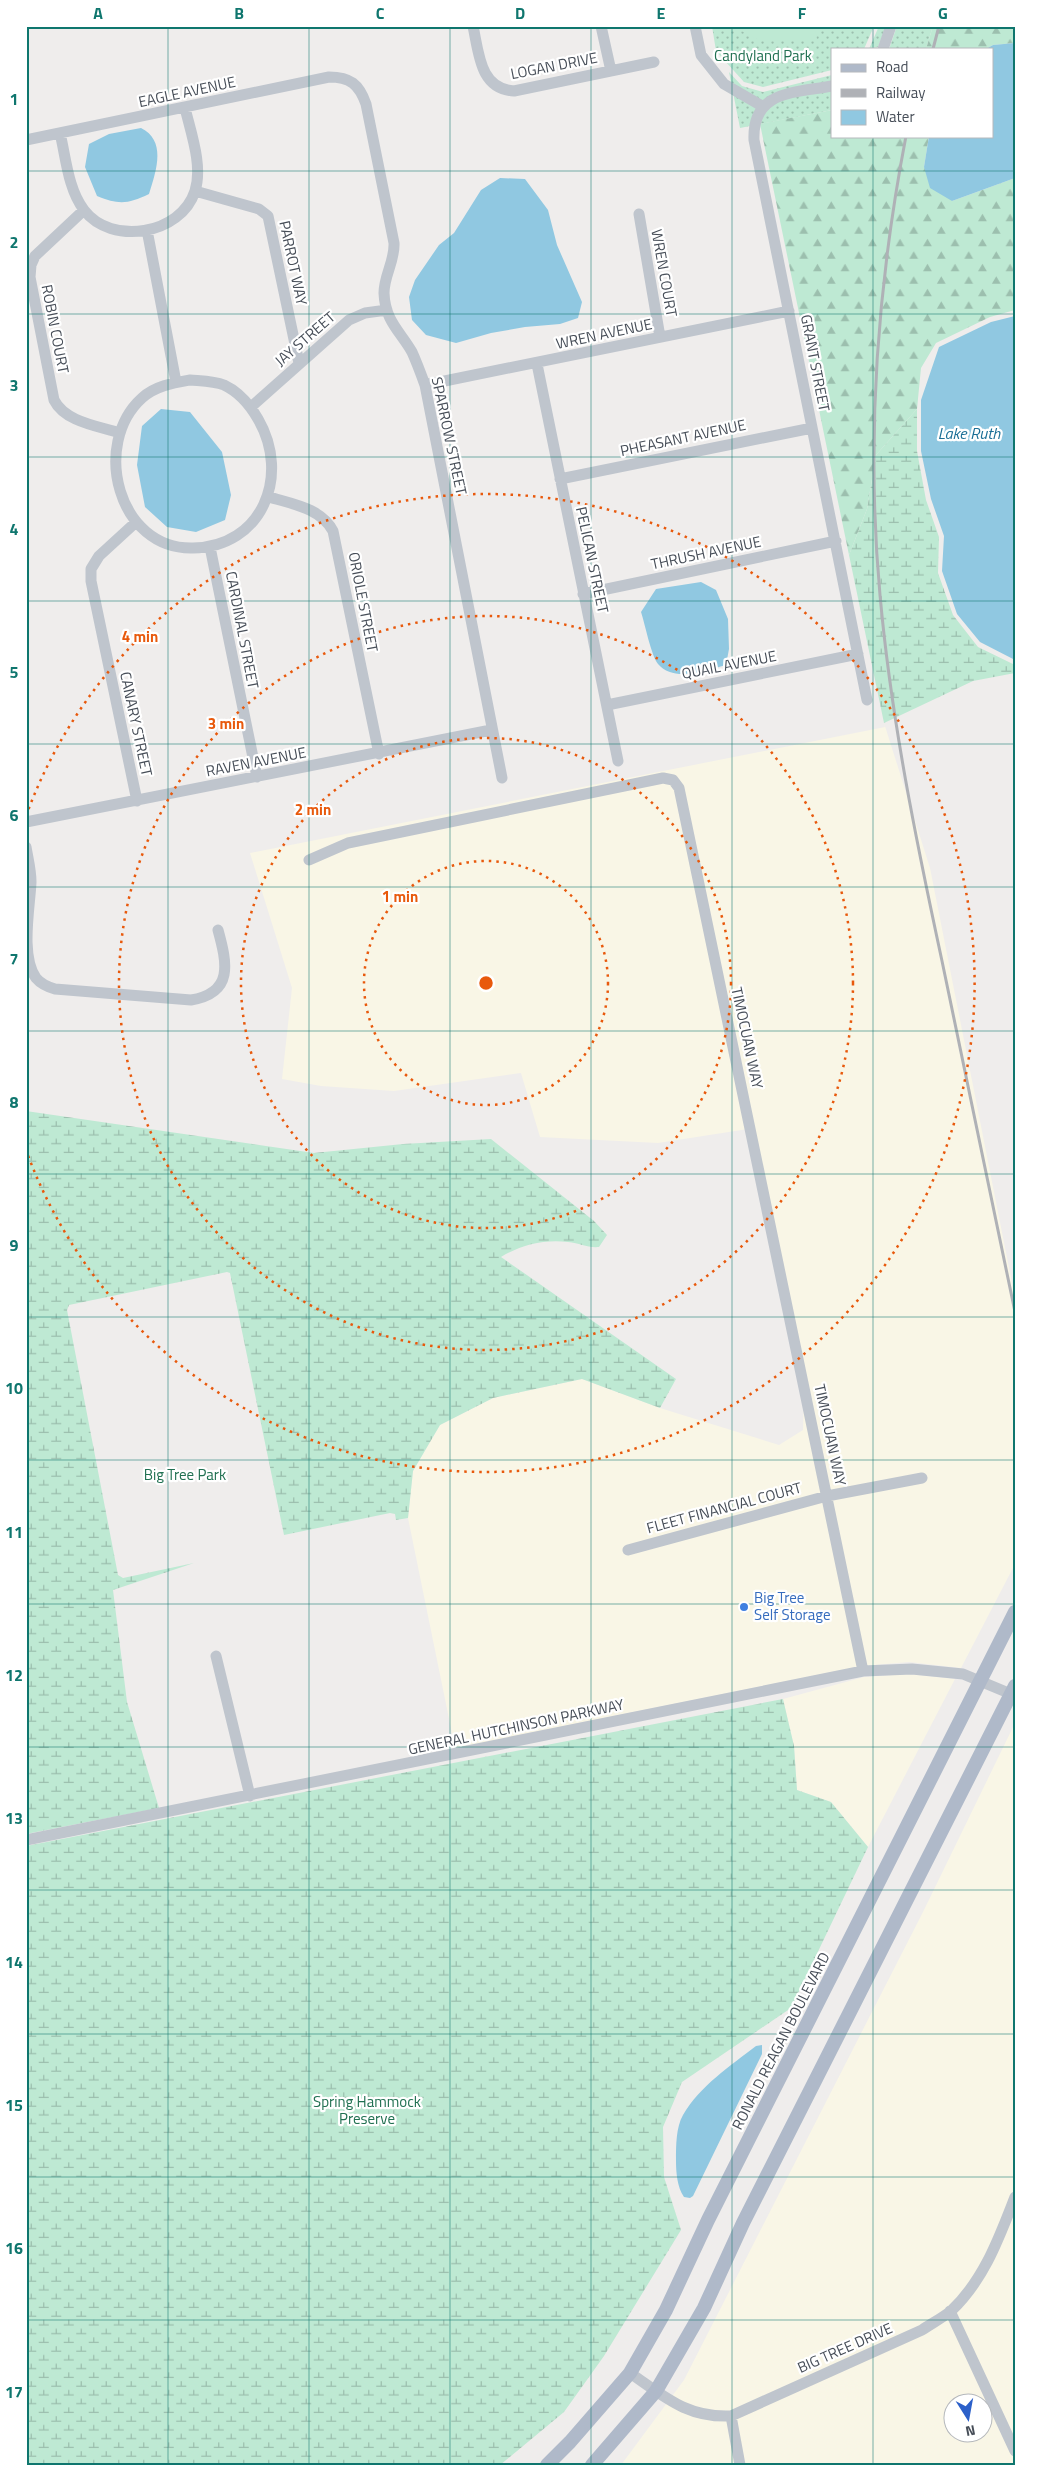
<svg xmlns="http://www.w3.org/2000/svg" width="1041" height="2491" viewBox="0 0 1041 2491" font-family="'Titillium Web',sans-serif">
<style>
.commercial{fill:#f9f6e6;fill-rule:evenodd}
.grass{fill:url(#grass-dots)}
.forest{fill:url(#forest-firs)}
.wetland{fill:url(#wetland-marsh)}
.garden{fill:#bee9d3}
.water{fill:#90c8e1}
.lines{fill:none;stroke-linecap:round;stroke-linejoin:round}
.minor{stroke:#bfc5cd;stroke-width:11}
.major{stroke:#afb9c9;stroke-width:14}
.rail{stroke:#afb1b6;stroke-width:3}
.grid{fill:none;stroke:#0f766e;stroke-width:1;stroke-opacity:0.55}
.ring{fill:none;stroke:#e8590c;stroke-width:2.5;stroke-dasharray:2.5 5}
.shop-dot{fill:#3f7fe0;stroke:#fff;stroke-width:2}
.labels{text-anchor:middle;stroke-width:4.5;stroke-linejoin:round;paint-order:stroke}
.park-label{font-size:15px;fill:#207051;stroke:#fff}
.street-label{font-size:15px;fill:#474e58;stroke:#fff}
.shop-label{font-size:15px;fill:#366cbe;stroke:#fff;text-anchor:start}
.water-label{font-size:16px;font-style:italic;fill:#1b6f96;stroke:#fff}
.centre{fill:#e8590c;stroke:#fff;stroke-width:2.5}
.ring-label{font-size:15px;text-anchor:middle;font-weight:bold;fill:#e8590c;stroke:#fff;stroke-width:4.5;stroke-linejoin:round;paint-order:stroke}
.neatline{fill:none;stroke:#0f766e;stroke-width:2}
.grid-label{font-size:16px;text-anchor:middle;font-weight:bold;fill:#0f766e}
</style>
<defs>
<pattern id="grass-dots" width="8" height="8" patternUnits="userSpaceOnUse" patternTransform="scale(1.25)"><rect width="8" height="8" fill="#bee9d3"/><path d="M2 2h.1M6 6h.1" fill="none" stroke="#9cbfae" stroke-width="1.8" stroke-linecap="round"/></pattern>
<pattern id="forest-firs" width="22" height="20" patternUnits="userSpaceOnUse" patternTransform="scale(1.25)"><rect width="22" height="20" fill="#bee9d3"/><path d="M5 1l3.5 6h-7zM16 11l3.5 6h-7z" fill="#9cbfae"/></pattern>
<pattern id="wetland-marsh" width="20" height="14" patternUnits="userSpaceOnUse" patternTransform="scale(1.25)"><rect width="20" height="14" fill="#bee9d3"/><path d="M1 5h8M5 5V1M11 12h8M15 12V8" fill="none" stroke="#9cbfae"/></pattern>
</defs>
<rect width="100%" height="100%" fill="#efedec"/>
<path class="commercial" d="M884,723l46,145 85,430v266l-54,104 -52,-6 -47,4 -407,82 -47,-230 5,-47 27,-46 53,-27 89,-19 78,29 119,37 24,-15 1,-36 -56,-265 -90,14 -118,-6 -19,-64 -127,18 -73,-5 -39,-7 10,-91 -42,-135 635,-126z
M908,1674l47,5 -87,168 -37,-45 -34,-12 -3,-44 -11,-47 81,-22z
M1015,1723v742h-394l63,-85 239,-468zM954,2404h30v30h-30z"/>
<path class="grass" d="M712,26h162l-10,23h-32v21l-69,17 -19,-5 -28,-31z
M879,26h7l-8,21 -9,2z
M897,26h36l-7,23h-37z
M729,72l13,14 21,6 69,-17v35l-92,18z"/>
<path class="forest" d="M933,26h82v17l-22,2 -7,4h-60z
M832,110v26h97l-5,31 28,34 63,-23v132l-25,7 -54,26 -15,25 -4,41 -41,46 -9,54 -18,46 -89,-431z"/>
<path class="wetland" d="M917,409v42l9,49 13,37 -1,36 15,42 25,32 37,18v8l-42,8 -89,42 -35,-168 18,-46 9,-54z
M26,1111l288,42 89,-9 88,-5 103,82 13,14 -8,12c-12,1 -19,-4 -31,-5 -24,-3 -47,3 -67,15l175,122 -16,29 -78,-29 -89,19 -53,27 -27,46 -5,47 -12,2 -1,-6 -5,-1 -106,22 -54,-262 -3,-1 -158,33 -2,5 51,265 5,3 71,-15 -81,27 14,112 32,106 -133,26z
M783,1699l11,47 3,44 34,12 37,45 -77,161 -109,74 -19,45 1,50 17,53 -77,126 -40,56 -64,53h-474v-619z"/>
<path class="garden" d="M732,26h83l2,14h-58z"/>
<path class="water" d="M1015,43v135l-63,23 -22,-13 -6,-21 5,-31h63v-87h-6l7,-4z
M141,128c26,13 15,43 8,66 -21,10 -30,11 -52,2l-12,-29 4,-23 20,-10z
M500,178l25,1 23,31 9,35 25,57 -4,16 -18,6 -35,3 -34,6 -35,10 -30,-8 -14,-15 -3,-23 6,-17 24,-35 15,-12 27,-43z
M1015,316v344l-35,-18 -23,-28 -15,-43 2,-35 -13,-37 -10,-48v-51l18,-53 52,-25z
M161,409l29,3 32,40 9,43 -6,25 -29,12 -29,-5 -22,-20 -8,-42 5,-39z
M701,582l15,8 12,29 1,30 -3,16c-19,5 -52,18 -68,-1 -7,-9 -13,-40 -17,-52l15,-23z
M762,2045v9l-69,142 -3,2 -6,-1c-7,-10 -8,-25 -8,-37 0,-14 0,-33 7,-45 17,-29 47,-49 73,-69z"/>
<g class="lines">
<path class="minor" d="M473,26c6,28 7,63 41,65l140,-29
M601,26l10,45
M695,26l6,29 23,29 38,22
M883,49l8,-23
M832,86c-37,7 -80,4 -78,54l113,560
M60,133c6,25 8,56 24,77 27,36 97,25 111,-19 8,-25 -4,-58 -10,-83
M26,140l303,-63c21,0 30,7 37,27l28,139c1,18 -10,32 -10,50 1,28 16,38 28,59 5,11 9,22 13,33l77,393
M195,191l64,18 9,7 31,147
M84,210l-49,46 -4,9 -1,12 24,123c11,22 44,26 66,33
M639,214l21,123
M147,230l29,152
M537,364l81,397
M190,380c11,1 24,1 34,5 15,7 26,20 34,34 33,57 4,128 -65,129 -75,2 -102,-104 -51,-150 13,-12 31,-15 48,-18z
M425,385l364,-74
M251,407l98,-87 16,-7 22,-3
M560,479l252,-51
M269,497c23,7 52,11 64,34l46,223
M135,523l-36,33 -8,13v12l46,220
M210,547l47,230
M583,594l253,-53
M607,705l251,-51
M26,822l465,-92
M26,847c2,12 5,23 5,35 -1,25 -11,74 5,96 5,6 12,9 19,11l136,11c43,-7 36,-37 27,-70
M309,860l39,-17 315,-65 10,2 6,8 184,883
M628,1550l199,-54 95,-18
M216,1656l34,140
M26,1840l837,-169 49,-2 51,5 48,20
M950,2311l65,140
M630,2373c35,24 57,45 101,43l191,-86c9,-6 20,-12 29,-19 33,-31 48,-73 64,-114
M731,2416l9,49"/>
<path class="major" d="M547,2465l23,-23 60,-69 36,-63 42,-90 307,-608
M592,2465l64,-74 48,-83 39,-85 272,-537"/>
<path class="rail" d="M933,49l6,-23
M906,136c-29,151 -40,306 -26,459 11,123 36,245 62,366 24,117 48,234 73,351"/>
</g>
<path class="grid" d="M168,26v2439M309,26v2439M450,26v2439M591,26v2439M732,26v2439M873,26v23M873,136v2329M26,171h989M26,314h989M26,457h989M26,601h989M26,744h989M26,887h989M26,1031h989M26,1174h989M26,1317h989M26,1460h989M26,1604h989M26,1747h989M26,1890h989M26,2034h989M26,2177h989M26,2320h989"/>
<g class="ring">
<circle cx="486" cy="983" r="122"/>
<circle cx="486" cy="983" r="245"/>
<circle cx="486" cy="983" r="367"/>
<path d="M26 816A489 489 0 1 1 26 1150"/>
</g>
<circle class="shop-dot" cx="744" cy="1607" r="5"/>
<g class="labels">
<g class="park-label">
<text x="763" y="61">Candyland Park</text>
<text x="185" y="1480">Big Tree Park</text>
<text x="367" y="2107">Spring Hammock<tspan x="367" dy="17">Preserve</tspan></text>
</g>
<g class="street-label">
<text transform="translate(554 66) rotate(-11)" y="5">LOGAN DRIVE</text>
<text transform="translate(187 92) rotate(-12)" y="5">EAGLE AVENUE</text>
<text transform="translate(293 263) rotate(78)" y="5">PARROT WAY</text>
<text transform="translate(664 273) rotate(80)" y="5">WREN COURT</text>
<text transform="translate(55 329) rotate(79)" y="5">ROBIN COURT</text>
<text transform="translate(604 334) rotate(-12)" y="5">WREN AVENUE</text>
<text transform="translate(305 339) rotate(-41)" y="5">JAY STREET</text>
<text transform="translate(815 363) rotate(79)" y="5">GRANT STREET</text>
<text transform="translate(449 436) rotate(78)" y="5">SPARROW STREET</text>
<text transform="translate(683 438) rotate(-12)" y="5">PHEASANT AVENUE</text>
<text transform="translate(706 553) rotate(-12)" y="5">THRUSH AVENUE</text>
<text transform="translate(592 560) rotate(78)" y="5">PELICAN STREET</text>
<text transform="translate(363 602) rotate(79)" y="5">ORIOLE STREET</text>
<text transform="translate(242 630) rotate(79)" y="5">CARDINAL STREET</text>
<text transform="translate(729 665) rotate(-11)" y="5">QUAIL AVENUE</text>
<text transform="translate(136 724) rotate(78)" y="5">CANARY STREET</text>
<text transform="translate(256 762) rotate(-11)" y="5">RAVEN AVENUE</text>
<text transform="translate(747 1038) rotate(78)" y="5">TIMOCUAN WAY</text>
<text transform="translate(830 1435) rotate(78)" y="5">TIMOCUAN WAY</text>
<text transform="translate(724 1508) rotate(-15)" y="5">FLEET FINANCIAL COURT</text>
<text transform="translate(516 1727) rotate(-12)" y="5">GENERAL HUTCHINSON PARKWAY</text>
<text transform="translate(781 2041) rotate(-63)" y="5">RONALD REAGAN BOULEVARD</text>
<text transform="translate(845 2348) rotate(-24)" y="5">BIG TREE DRIVE</text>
</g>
<g class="shop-label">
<text x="754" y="1603">Big Tree<tspan x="754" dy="17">Self Storage</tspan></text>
</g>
<g class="water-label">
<text x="969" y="439">Lake Ruth</text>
</g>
</g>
<circle cx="486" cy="983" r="8" class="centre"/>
<g class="ring-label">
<text x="140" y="642">4 min</text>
<text x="226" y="729">3 min</text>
<text x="313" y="815">2 min</text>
<text x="400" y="902">1 min</text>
</g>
<rect width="1041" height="2491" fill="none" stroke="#ffffff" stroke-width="55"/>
<rect x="831" y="48" width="162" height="90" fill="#ffffff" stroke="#b5b8bc"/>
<rect x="841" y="64" width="25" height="8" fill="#afb9c9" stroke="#b5b8bc"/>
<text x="876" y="72" font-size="15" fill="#474e58">Road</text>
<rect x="841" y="89" width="25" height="8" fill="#afb1b6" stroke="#b5b8bc"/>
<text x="876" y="98" font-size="15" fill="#474e58">Railway</text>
<rect x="841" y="110" width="25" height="15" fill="#90c8e1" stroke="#b5b8bc"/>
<text x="876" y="122" font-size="15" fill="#474e58">Water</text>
<g transform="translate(968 2418) rotate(169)"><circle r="24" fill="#ffffff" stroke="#b5b8bc"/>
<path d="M0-4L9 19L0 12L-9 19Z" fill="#2c60c9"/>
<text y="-8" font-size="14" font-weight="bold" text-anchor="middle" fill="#474e58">N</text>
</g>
<rect x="28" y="28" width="986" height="2436" class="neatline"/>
<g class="grid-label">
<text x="98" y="19">A</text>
<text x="239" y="19">B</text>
<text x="380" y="19">C</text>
<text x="520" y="19">D</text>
<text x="661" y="19">E</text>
<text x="802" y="19">F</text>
<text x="943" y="19">G</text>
<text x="14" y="105">1</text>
<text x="14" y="248">2</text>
<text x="14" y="391">3</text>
<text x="14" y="535">4</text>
<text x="14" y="678">5</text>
<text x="14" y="821">6</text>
<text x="14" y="965">7</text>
<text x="14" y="1108">8</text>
<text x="14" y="1251">9</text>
<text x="14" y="1394">10</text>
<text x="14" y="1538">11</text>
<text x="14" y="1681">12</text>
<text x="14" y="1824">13</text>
<text x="14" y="1968">14</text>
<text x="14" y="2111">15</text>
<text x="14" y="2254">16</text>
<text x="14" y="2398">17</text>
</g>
</svg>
